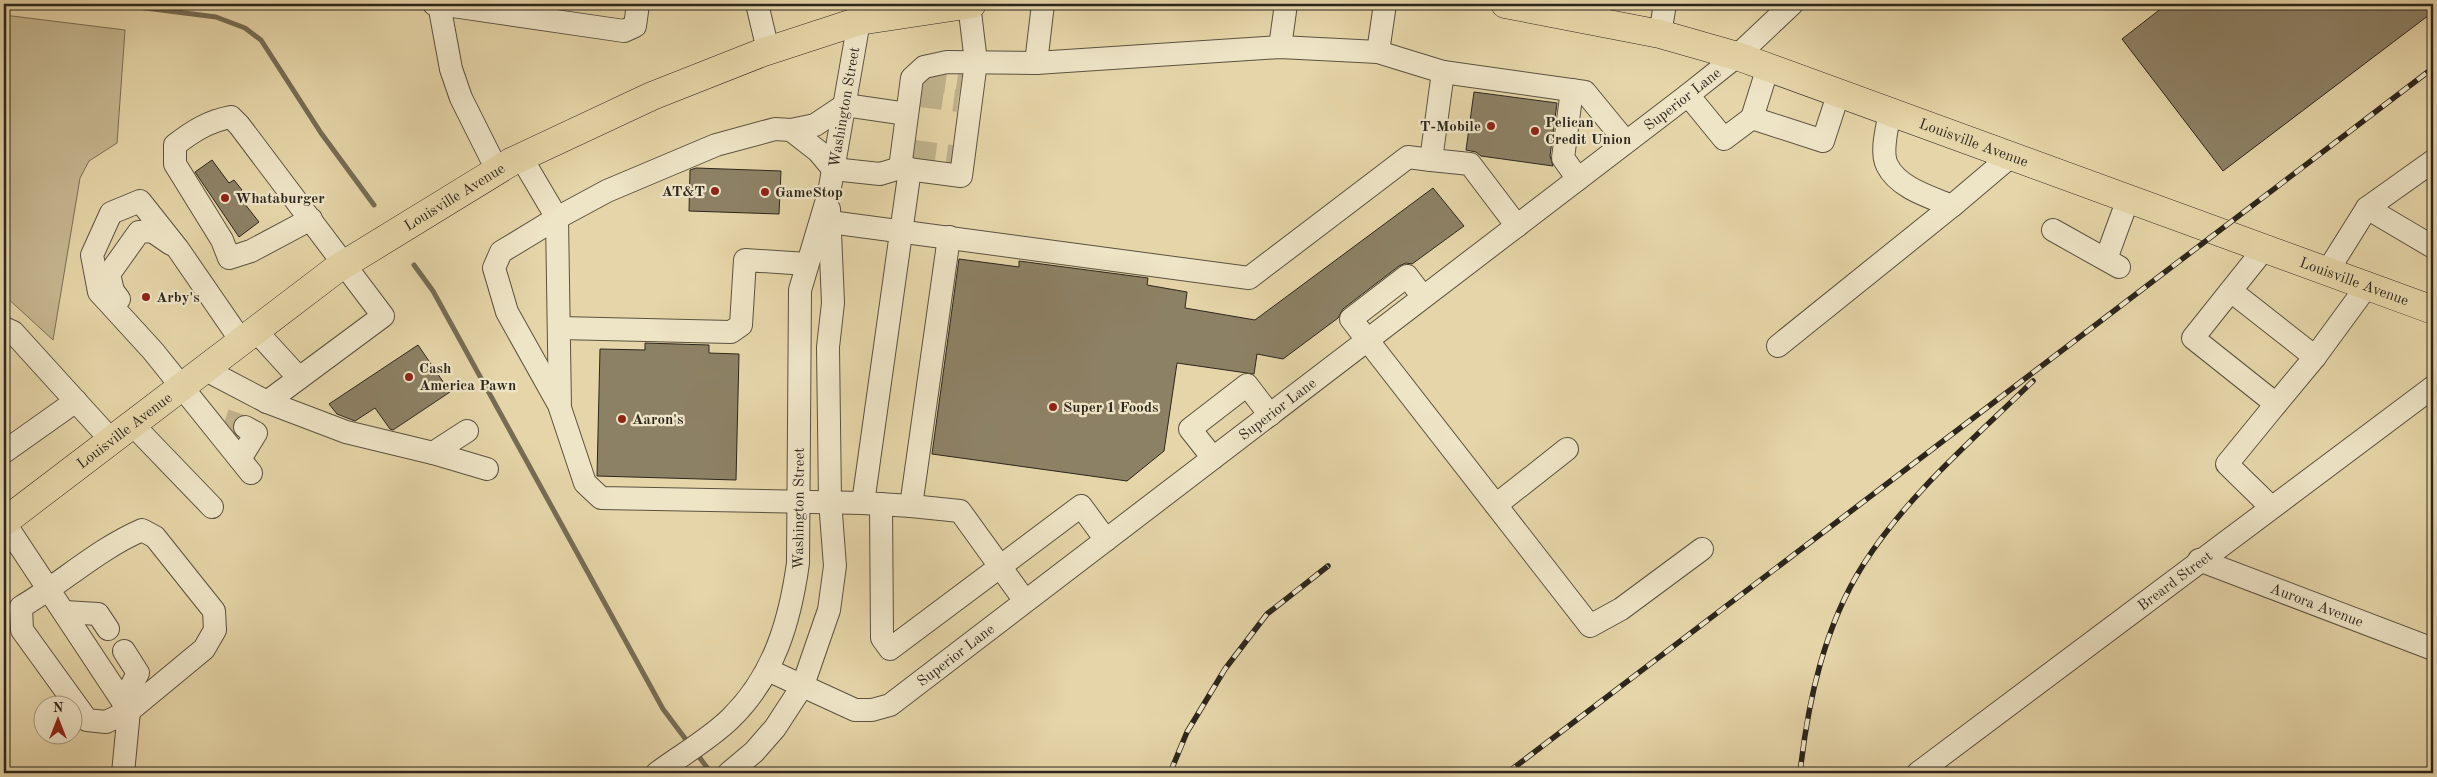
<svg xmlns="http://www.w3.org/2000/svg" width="2437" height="777" viewBox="0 0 2437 777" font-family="'Old Standard TT',serif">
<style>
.green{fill:#c6b790;stroke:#7a6e56}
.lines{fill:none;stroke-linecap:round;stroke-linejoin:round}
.stream{stroke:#766c53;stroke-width:5}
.building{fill:#8d8165;stroke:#2d261c}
.minor-tunnel{stroke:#c0b28c;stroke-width:22;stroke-dasharray:22 11;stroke-linecap:butt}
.minor-casing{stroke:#5b523f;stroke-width:24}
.major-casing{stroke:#2d261c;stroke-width:29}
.minor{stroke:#eee4c6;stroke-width:22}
.major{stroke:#e5d5a8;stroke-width:28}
.rail-casing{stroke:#2d261c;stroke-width:5.5}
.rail{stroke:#eee4c6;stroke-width:4;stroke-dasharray:11;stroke-linecap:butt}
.poi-dot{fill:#8f2418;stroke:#eee4c6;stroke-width:2}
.labels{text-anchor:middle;stroke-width:4.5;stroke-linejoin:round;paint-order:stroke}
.street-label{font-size:15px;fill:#2d261c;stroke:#eee4c6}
.poi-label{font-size:15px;font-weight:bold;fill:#2d261c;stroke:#eee4c6;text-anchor:start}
</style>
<rect width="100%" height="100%" fill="#e5d5a8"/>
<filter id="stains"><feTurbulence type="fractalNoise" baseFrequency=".004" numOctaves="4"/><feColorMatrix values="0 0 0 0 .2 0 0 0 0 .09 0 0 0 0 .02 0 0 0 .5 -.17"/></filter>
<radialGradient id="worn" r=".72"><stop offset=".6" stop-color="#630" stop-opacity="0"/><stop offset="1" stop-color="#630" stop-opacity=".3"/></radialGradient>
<path class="green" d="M4,15l121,15 -8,113 -28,18 -9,17 -27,162 -49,-45z"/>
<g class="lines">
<path class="stream" d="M114,4l102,13 29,11 16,12 60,93 53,72
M414,265l19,26 230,418 27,36
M697,754l14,19"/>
</g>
<path class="building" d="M2167,4h266v8l-210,159 -101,-132z
M1474,92l83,11 -7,53 3,10 -72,-10 -5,-4 -10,-2z
M212,160l17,23 5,-3 8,10 -5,4 22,28 -20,15 -44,-65z
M696,168l85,3 -2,43 -90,-3 1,-41z
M1433,188l31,38 -52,38 -6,-1 -7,3 -56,43 -5,9 -55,41 -26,-5 -3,20 -77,-11 -13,88 -37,30 -195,-27 27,-195 60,8v-6l129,17 -1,7 40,7 -2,16 70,12z
M645,343l64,2v8l30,1 -3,126 -139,-4 3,-127 45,1z
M418,345l32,47 -57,38 -3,-1 -15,-21 -20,13 -18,-7 -8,-10z"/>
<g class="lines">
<path class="minor-tunnel" d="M924,79l37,5
M921,96l37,5
M914,151l38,5
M225,420l20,7"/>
<g class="minor-casing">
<g id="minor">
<path d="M434,4h5l12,65 10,29 36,72"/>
<path d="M439,4l185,27 11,-5 3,-22"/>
<path d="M757,4l11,46"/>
<path d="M1660,34l5,-30"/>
<path d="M1280,47l6,-43"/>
<path d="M1378,52l7,-48"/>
<path d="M1036,63l7,-59"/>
<path d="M1443,72l-12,88 39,4 47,62"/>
<path d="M1572,90l-9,68 15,21"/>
<path d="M1688,95l36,44 28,-21 71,23 16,-49"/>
<path d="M1890,111c-2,15 -10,40 -3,54 11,23 43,32 65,41l59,-50"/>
<path d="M1752,118l16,-51"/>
<path d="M791,130l27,21 15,18 47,5 20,-6 12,-90 12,-11 23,-5 89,1 244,-16 98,5 65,20 142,20 41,50"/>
<path d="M521,157l36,61 3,190 25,75 16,15 262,5"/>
<path d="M900,168l61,8 15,-114 -7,-58"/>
<path d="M910,169l-47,334 48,3 38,-269"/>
<path d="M2367,208l66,39"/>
<path d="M830,222l419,56 159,-121 23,3"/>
<path d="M2053,230l66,37"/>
<path d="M2264,249l-71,89 83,66 39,-47 52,-71"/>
<path d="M2106,259l22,-60"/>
<path d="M2327,272l40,-64 66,-47"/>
<path d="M2231,291l84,66"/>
<path d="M1423,297l-16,-21 -56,43 239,307 31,-17 81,-60"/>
<path d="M119,299l-6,-8 -4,-17 30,-42 13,-1 19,13"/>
<path d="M4,328l9,4 99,109"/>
<path d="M560,328l171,4 10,-7 4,-65 62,4"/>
<path d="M256,331l43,47"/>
<path d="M242,342l-64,-93 -38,-48 -29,12 -19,42 7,37 54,59 98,122"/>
<path d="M1778,346l174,-140"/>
<path d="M206,370l61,32 79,30 87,21 34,-22"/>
<path d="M267,402l116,-86 -144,-191 -8,-8c-22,4 -38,14 -56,28v19l47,76 7,18 22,-7 60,-32"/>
<path d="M559,405l-52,-93 -13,-44 7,-16 56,-34 50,-27 109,-46 59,-16 16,1 24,-5 30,-20 62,9"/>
<path d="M133,425l79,82"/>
<path d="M4,452l72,-51"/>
<path d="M433,453l54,16"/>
<path d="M1213,458l-23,-29 57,-44 23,30"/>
<path d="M240,459l16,-26 -11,-6"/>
<path d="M881,504l1,134 8,11 191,-143 25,34"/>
<path d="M1496,505l71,-56"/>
<path d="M911,506l49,5 65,90"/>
<path d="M2271,507l-44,-43 49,-60"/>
<path d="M4,522l125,189 75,-62 11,-19 -1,-19 -59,-74 -13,-7c-44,19 -80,53 -121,77l1,23 65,90 19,2 23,-11"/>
<path id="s1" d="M2199,560l234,89"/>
<path d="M65,612l33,2 10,15"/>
<path id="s2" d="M768,670l87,40h17l18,-5 798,-610 49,-39 55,-52"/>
<path d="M123,702l15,-29 -14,-22"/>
<path d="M123,773l6,-62"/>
<path id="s3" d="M657,773c24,-18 53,-34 74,-55 43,-42 59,-97 67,-155l2,-273 29,-97 33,-189"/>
<path d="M729,773l25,-21 21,-24 28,-43 26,-75 6,-44 -5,-65 -2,-154 5,-44 -4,-94"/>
<path id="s4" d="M1918,773l515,-386"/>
</g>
</g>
<g class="major-casing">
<g id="major">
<path id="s5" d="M1505,4l155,30 77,22 696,254"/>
<path id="s6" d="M4,522l331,-252 176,-108 141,-66 109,-43 98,-32 113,-17"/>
</g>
</g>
<use href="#minor" class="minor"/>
<use href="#major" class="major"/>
<g class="rail-casing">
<path id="rail" d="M1170,773l17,-41 38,-63 42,-55 61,-48
M1507,773l926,-705
M1800,773c8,-72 24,-146 63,-208 45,-71 111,-126 170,-184"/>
</g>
<use href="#rail" class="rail"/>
</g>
<g class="poi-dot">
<circle cx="1491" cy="126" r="5"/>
<circle cx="1535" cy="131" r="5"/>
<circle cx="715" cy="191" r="5"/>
<circle cx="765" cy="192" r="5"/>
<circle cx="225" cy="198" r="5"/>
<circle cx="146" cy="297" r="5"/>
<circle cx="409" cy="377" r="5"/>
<circle cx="1053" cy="407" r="5"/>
<circle cx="622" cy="419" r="5"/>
</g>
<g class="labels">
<g class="street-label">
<text dy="5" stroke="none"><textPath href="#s2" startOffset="1129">Superior Lane</textPath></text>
<text dy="5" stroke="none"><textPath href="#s3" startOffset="726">Washington Street</textPath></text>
<text dy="5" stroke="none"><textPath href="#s5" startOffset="490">Louisville Avenue</textPath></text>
<text dy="5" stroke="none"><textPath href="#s6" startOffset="556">Louisville Avenue</textPath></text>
<text dy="5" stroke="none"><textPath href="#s5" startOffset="895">Louisville Avenue</textPath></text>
<text dy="5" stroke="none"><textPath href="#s2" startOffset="619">Superior Lane</textPath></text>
<text dy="5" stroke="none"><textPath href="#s6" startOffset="151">Louisville Avenue</textPath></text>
<text dy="5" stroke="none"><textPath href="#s3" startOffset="319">Washington Street</textPath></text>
<text dy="5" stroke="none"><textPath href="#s4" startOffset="321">Breard Street</textPath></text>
<text dy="5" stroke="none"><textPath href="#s1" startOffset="126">Aurora Avenue</textPath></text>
<text dy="5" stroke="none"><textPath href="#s2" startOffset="214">Superior Lane</textPath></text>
</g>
<g class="poi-label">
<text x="1545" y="127">Pelican<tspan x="1545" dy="17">Credit Union</tspan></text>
<text x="1481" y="131" text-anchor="end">T-Mobile</text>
<text x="705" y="196" text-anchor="end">AT&amp;T</text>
<text x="775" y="197">GameStop</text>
<text x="235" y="203">Whataburger</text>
<text x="156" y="302">Arby's</text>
<text x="419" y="373">Cash<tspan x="419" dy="17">America Pawn</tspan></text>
<text x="1063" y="412">Super 1 Foods</text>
<text x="632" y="424">Aaron's</text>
</g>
</g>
<rect width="2437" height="777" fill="none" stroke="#e5d5a8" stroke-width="20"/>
<rect x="5" y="5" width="2427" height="767" fill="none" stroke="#2d261c" stroke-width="2.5"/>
<rect x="10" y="10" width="2417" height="757" fill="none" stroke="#2d261c"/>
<g transform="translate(58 720)"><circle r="24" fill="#eee4c6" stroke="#a19882"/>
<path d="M0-4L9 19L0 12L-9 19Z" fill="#8f2418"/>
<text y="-8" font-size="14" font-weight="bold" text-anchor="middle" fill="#2d261c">N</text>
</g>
<rect width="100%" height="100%" filter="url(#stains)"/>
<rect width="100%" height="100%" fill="url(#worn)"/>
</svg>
